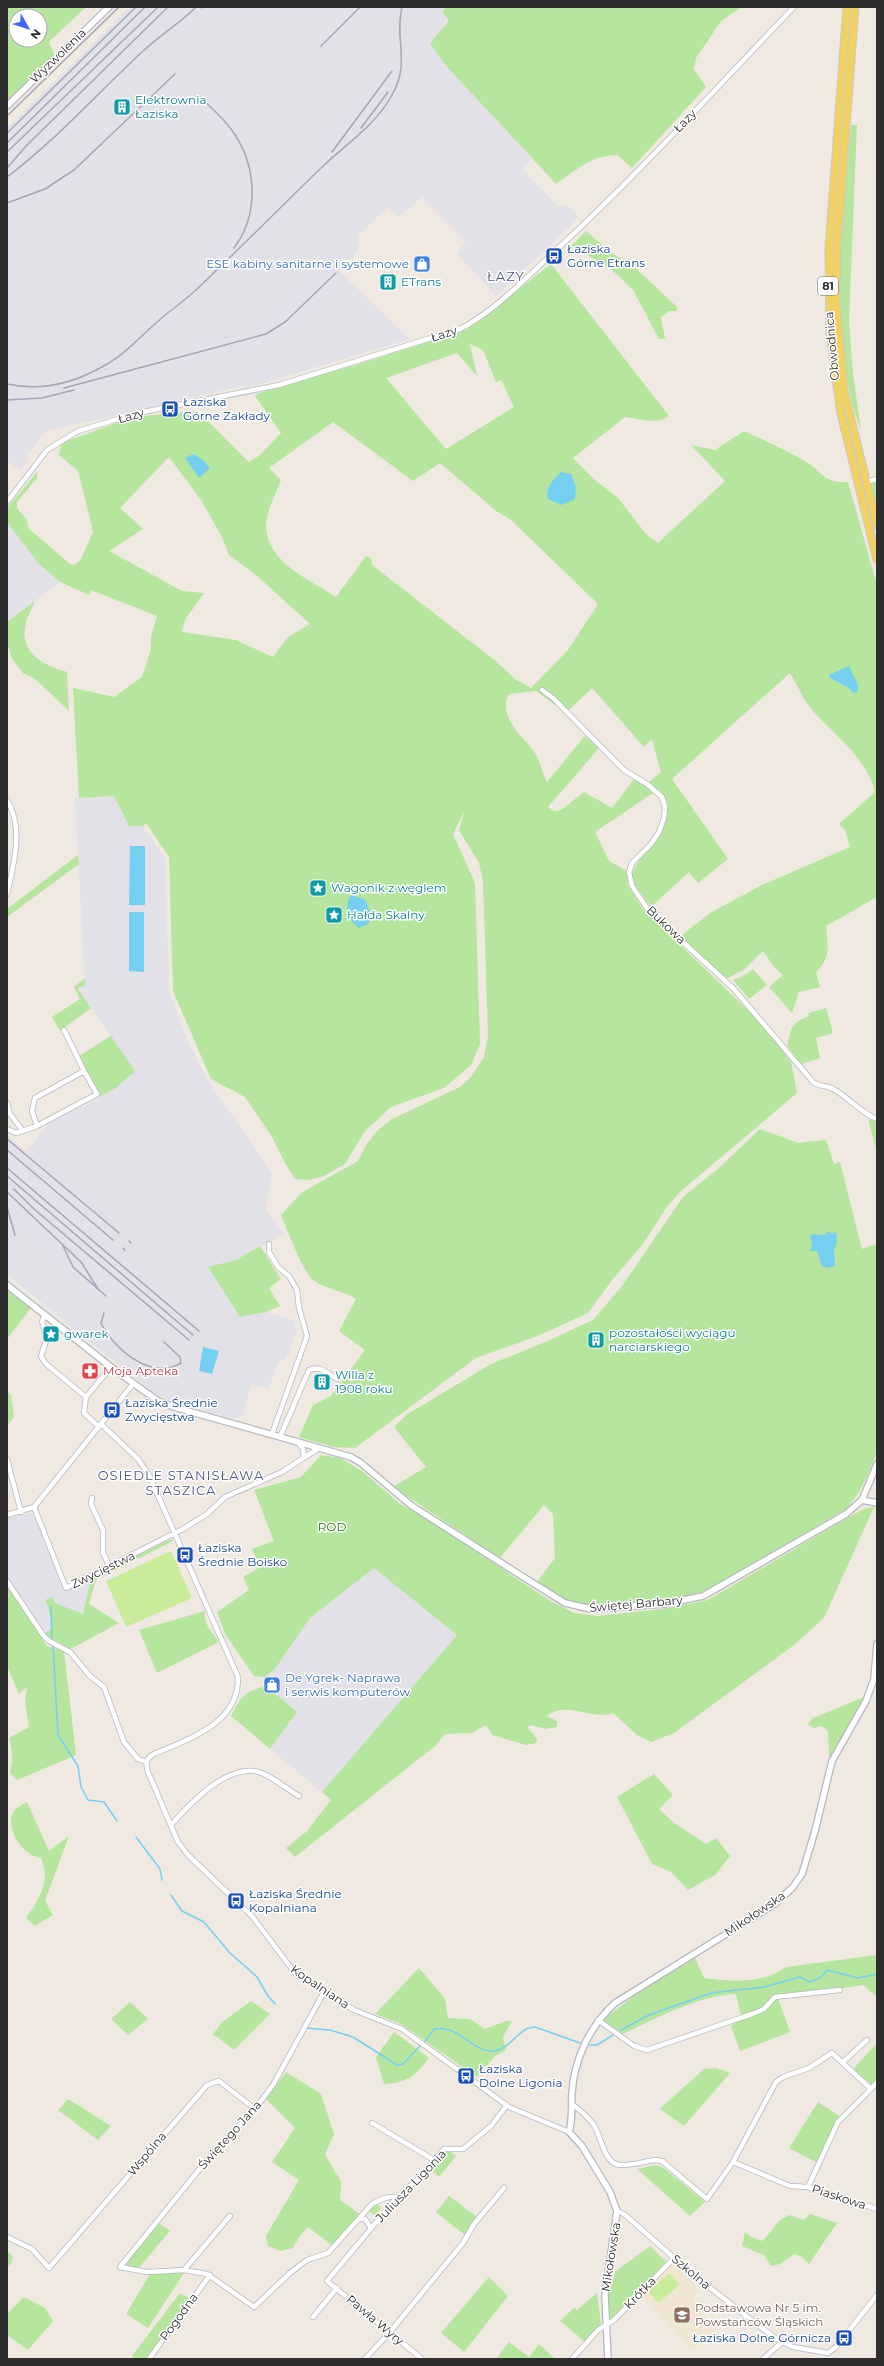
<svg xmlns="http://www.w3.org/2000/svg" width="884" height="2366" viewBox="0 0 884 2366" font-family="Montserrat,sans-serif">
<style>
.industrial{fill:#e3e1e8}
.education{fill:#f0e6d1}
.green{fill:#b6e59e;fill-rule:evenodd}
.pitch{fill:#c9ec9a}
.water{fill:#75cff0}
.lines{fill:none;stroke-linecap:round;stroke-linejoin:round}
.stream{stroke:#75cff0;stroke-width:1.5}
.minor-casing{stroke:#b4b7c1;stroke-width:6}
.tertiary-casing{stroke:#b4b7c1;stroke-width:8}
.primary-casing{stroke:#c9c9c9;stroke-width:9}
.minor{stroke:#fff;stroke-width:4.5}
.tertiary{stroke:#fff;stroke-width:5.5}
.primary{stroke:#f2d163;stroke-width:7}
.rail{stroke:#a3a6b8;stroke-width:1.5}
.labels{text-anchor:middle;stroke-width:3;stroke-linejoin:round;paint-order:stroke}
.shield{fill:#fff;stroke:#6d6d6d;stroke-width:1}
.shield-label{font-size:11px;font-weight:bold;fill:#2e2e2e}
.street-label{font-size:12px;fill:#2e2e2e;stroke:#fff}
.culture-label{font-size:12px;fill:#0d838f;stroke:#fff;text-anchor:start}
.transit-label{font-size:12px;fill:#164399;stroke:#fff;text-anchor:start}
.shop-label{font-size:12px;fill:#366cbe;stroke:#fff;text-anchor:end}
.health-label{font-size:12px;fill:#be3a42;stroke:#fff;text-anchor:start}
.park-label{font-size:12px;fill:#2c6e1b;stroke:#fff}
.education-label{font-size:12px;fill:#785e54;stroke:#fff;text-anchor:start}
.neighbourhood-label{font-size:13px;letter-spacing:1px;fill:#4d5680;stroke:#fff}
</style>
<rect width="100%" height="100%" fill="#efe9e1"/>
<path class="industrial" d="M130,7h317l-5,5 8,9 -19,22 16,24 85,92 -10,10 37,38 8,-2 11,11 -9,11 -73,69 -39,-42 9,-13 -44,-44 -23,20 -11,-10 -30,28 1,15 -20,21 71,68 -166,50 -1,-3 -196,45 -22,26 4,4 -9,10 -13,-10v-333z
M7,522l31,41 22,19 -53,40z
M114,796l15,30h14l22,32 4,132 18,50 21,41 62,89 2,4 -6,37 18,22 -48,27 -28,8 32,49 26,-5 28,8 3,10 -11,29 -8,3 -9,26 -18,-3 -8,30 -10,4 -73,-22 -84,-66 -69,-57v-139l19,16 29,-34 32,-12 29,-17 19,-17 -58,-83 8,-2 -10,-187z
M33,1513l16,34 15,43 27,-12 -8,36 -28,-11 -8,1 4,25 -7,5 -37,-54v-63z
M374,1568l83,67 -135,157 -52,-43 27,-37 -31,-26 -1,-9 10,-8 35,-51z"/>
<path class="education" d="M673,2264l27,26 -7,9 23,31 -23,19 -52,-54z"/>
<path class="green" d="M7,7h79l-37,35 6,14 -48,47zM16,16h24v24h-24z
M447,7h295l-21,14 -25,37 -2,11 12,18 -74,81 -15,-13c-25,0 -41,15 -61,29l-109,-117 -17,-24 19,-22 -7,-10z
M851,125h6l-8,196 4,53 8,56c-34,-83 -18,-215 -10,-305z
M586,231l27,23 18,10 46,43v4h-8l-8,6 4,22h-6l-26,-49 -23,-22 -39,-22z
M551,264l118,152c-12,9 -30,3 -44,1l-52,41 22,22 23,18 28,36 12,9 67,-62 -34,-36 24,5 29,-19c20,9 40,18 59,29 19,10 20,24 45,22l29,103v312l-51,29c2,18 5,33 -10,46l4,15 -21,5 -7,21 -23,-26 14,-12 -8,-7 -12,-17 -18,18 -19,10 -45,-43 29,-23 52,-28 88,-38 -5,-17 -6,-6 36,-32c-8,-34 -41,-57 -63,-82 -9,-10 -14,-25 -22,-37l-118,106 56,80 -30,24 -9,-11 -38,35 -16,-22 -3,-10 -5,9 16,25 116,112 32,41 6,31 -117,99 -14,16 -23,36 -31,36 -24,33 -48,22 -64,23 -121,90 -21,-1 -35,-10 14,-32 18,-9 34,-46 -26,-19 17,-32c-13,-9 -32,-10 -43,-19 -10,-8 -26,-51 -32,-65l20,-22 57,-32 8,-16 12,-15 14,-11 68,-32 10,-9 14,-21 4,-21 -5,-154 -4,-19 -20,-33 6,-20 -12,24 22,49 5,161 -9,21 -27,23 -53,19 -26,24 -20,33 -23,13 -14,3 -13,-1 -10,-16 -14,-28 -26,-38 -34,-18 -38,-88 -4,-134 -23,-34 -3,3h-14l-15,-30 -35,2 -6,-110 41,9 28,-20 9,-28v-13l6,-20 -66,-26 -2,5 -29,-13 -22,-19 -31,-41v-14l30,-36v6l-20,24v6l9,11 3,10 41,35 4,1 6,-4 13,-29 -15,-61 -19,-16 2,-12 72,-26 65,-6 51,51 10,-6 22,-23 -26,-37 4,-3 103,-30 104,-33zM470,344l13,6 13,32 5,-2 13,27 -68,42 -60,-71 71,-25 20,23zM333,422l80,59 27,-18 56,48 15,9 87,84 -30,46 -37,38 -16,-9 -18,-17 -125,-97 -1,-7 -5,-2 -30,41c-27,-18 -71,-35 -70,-73 1,-14 10,-31 15,-44l-12,-12zM169,457l32,43 21,37 7,18 27,20 54,49 -22,13 -15,20 -37,-17 -54,-8 3,-12 19,-27 -22,-2 -73,-40 34,-22 -23,-21zM592,688l52,59 8,-8 9,33 -13,11 -14,-4 -22,29 -28,-16 -23,18 -7,1 -6,-4 51,-59 -14,-12 -38,46c-5,-9 -7,-21 -12,-29 -12,-18 -38,-35 -26,-59l27,-3 30,22zM659,789c25,33 -16,56 -27,85l-23,-13 -14,-29z
M877,482v29l-7,-27z
M35,601c-3,8 -9,18 -10,26 -4,27 20,39 42,45l2,39 -34,-32 -12,-6 -11,-14 -5,-16v-21z
M78,855l1,9 -72,53v-8z
M753,969l14,16 -18,14 -16,-19 14,-6z
M85,978v8l-8,2 14,20 -31,23 -8,-14 28,-18 -6,-12z
M826,1008l7,25 -17,5 4,20 -19,6 -14,-19c5,-18 4,-22 22,-29l-1,-3z
M111,1036l24,35 -19,17 -16,9 -21,-41z
M869,1119l8,3v31l-8,-30z
M760,1129l38,14 28,-3 8,24 6,-2 22,87 15,-5v206c-7,22 -15,41 -31,59l-141,82 -44,11 -64,4 -22,-1 -38,-23 18,-24 -2,-44 -9,-9 -44,53 -107,-71 33,-20 -32,-40 12,-12 85,-51 52,-21 50,-23 29,-34 61,-89 37,-30z
M260,1246l21,33 -12,9 11,18 -14,6 -26,5 -32,-50 28,-7z
M7,1290l24,18 -24,31z
M7,1391l4,4 3,22 -7,9z
M321,1455l19,3 22,13 38,33 27,15 122,81 25,13 23,3 65,-7 46,-9 141,-83 17,-9 8,-1 -50,111 -30,27 -120,88 -23,9 -14,-7 -24,-22c-22,8 -46,-13 -66,3l10,5v6l-11,2 -15,-4 -4,2 10,12 -1,4 -10,2 -34,-10 -6,-10 -14,8 -27,1 -10,12 -140,111 -9,-9 20,-16 25,-32 -9,-8 135,-157 -83,-67 -64,50 -35,51 -10,8 -11,-1 -29,-42 -8,-22 32,-22 -6,-13 17,-10 -8,-18 22,-8 -20,-51 47,-13z
M171,1539l2,2 -77,39 -7,24 30,19 -48,26 -27,-15 7,-5c0,-8 -2,-22 -6,-29l7,-3 3,6 28,11 8,-36z
M7,1586l40,60 17,5 12,104 -59,25 -7,-7c3,-12 3,-23 -1,-35l20,-11 -4,-26 2,-14 -8,7 -12,-28z
M205,1611c-2,13 7,21 14,31l-62,31 -18,-43z
M266,1686l31,26 -27,37 -39,-33c9,-19 14,-25 35,-30z
M864,1697l-35,62 -1,-28 -6,-5 -8,2 -7,-4 6,-6z
M654,1774l19,21 -14,14 15,14 32,21 10,-6 14,18 -15,19 -27,15 -17,-18 -19,-8 -35,-67z
M27,1802l22,49 20,-15 -24,65 8,14 -18,11 -9,-8c13,-19 25,-36 15,-60 -18,-2 -37,-29 -27,-47 2,-4 9,-6 13,-9z
M877,1955v42l-14,-12 -85,13 12,34 -50,19 -9,-25 10,-10 -5,-22c-40,2 -78,24 -114,40l-19,-14 36,-28 56,-34 9,20c28,4 59,6 82,-11z
M419,1968l26,31 3,19 22,1 15,10 21,-8h6l-9,16 3,13 -11,6 -18,21 -76,-53 -26,-10z
M251,2001l19,13 -36,36 -21,-16 9,-12z
M130,2002l18,17 -20,16 -17,-16z
M394,2032l35,26c-14,18 -22,25 -45,26l-8,-27z
M877,2043v40l-4,3 -20,-17z
M716,2068l14,5 -46,53 -24,-17 44,-40z
M286,2072l35,22 13,40 -9,20 16,28 -1,18 21,15 -28,31 -25,-19 -9,10 -6,11 -12,3 -13,-5 -2,-10 33,-56 -27,-18 23,-34 -29,-29z
M68,2099l43,27 -13,14 -40,-30z
M818,2102l23,15 -23,46 -29,-15z
M447,2149l9,7 -17,21 -9,-8z
M656,2165l8,3 41,34 -15,14 -53,-47z
M449,2196l28,21 -12,18 -29,-23z
M376,2203l5,5 -6,8 -6,-5z
M810,2214l27,9 -28,41 -7,-7 -8,-3 -14,10 -9,2 -7,-11 -22,-9 3,-14 6,5 12,4 17,-21 9,-5 15,5z
M157,2222l13,9 -32,38 -15,-3z
M650,2246l16,16 -56,58 -2,-2v-24l8,-23z
M7,2250l6,7 -2,7 -4,3z
M166,2272l18,1 -36,55 -22,-14 24,-40z
M489,2277l19,19 -44,56 -23,-19z
M180,2293l11,6 -44,60h-12l-3,-3z
M597,2293l4,31 -17,17 -24,-20 14,-13 3,2z
M24,2297l21,11 8,13 -25,29 -21,-15v-21z
M509,2342l20,15 10,-13 16,15h-59z"/>
<path class="pitch" d="M171,1551l21,47 -66,29 -20,-46z
M670,2273l10,12 -22,18 -10,-12z"/>
<path class="water" d="M193,454l10,6 7,8 -11,10 -14,-20z
M561,472l10,2 5,13 -1,12 -13,6 -14,-6c-4,-11 6,-20 13,-27z
M849,666l9,19v7l-4,1 -7,-6 -17,-9 -1,-3z
M130,846h15v59h-16z
M352,895l13,5 5,12 -1,11 -10,5c-10,-6 -17,-25 -7,-33z
M129,912h15v60l-15,-1z
M828,1231l5,3 3,-3 1,12 -3,6 1,17 -8,2 -5,-2 -5,-15h-7l2,-5 -2,-10 2,-2 13,1z
M203,1347l16,4 -7,23 -13,-3z"/>
<g class="lines">
<path class="stream" d="M51,1607l1,33
M53,1644l5,91 20,31 3,21 7,13 16,2 13,19
M136,1837l24,32 2,11
M171,1895l11,16 22,11 26,31 27,24 11,19 7,8
M305,2028l25,2 23,7 44,28 6,-1 18,-19
M621,2030l28,-15 62,-22 53,-6 36,-10 10,5 10,-4 7,-8 31,8 19,-4
M424,2043l10,-14c24,-5 40,24 59,22 18,-1 25,-24 42,-24l45,16
M590,2045h7l16,-10"/>
<g class="minor-casing">
<path id="minor" d="M866,482l11,-3
M7,502l40,-52 31,-19 60,-18 141,-28 181,-56c36,-19 65,-50 95,-78 84,-77 160,-162 239,-244
M542,690l11,8 71,72 23,14 15,13 3,10 -1,11 -5,14 -8,12 -19,19 -3,9 3,14 17,25 84,77 80,94c6,5 14,3 20,7 16,8 26,23 44,30
M7,800c17,28 7,63 0,94
M7,1103l3,11 13,17
M37,1126l60,-32 -13,-23
M7,1129l9,4 21,-7 -5,-15 3,-13 49,-27 -20,-41
M269,1244v8l9,15 11,9 8,14 2,18 8,28 -35,98
M45,1315l-3,6 5,17 -6,18 4,7 41,34
M102,1425l36,34 11,16 89,202c1,42 -39,58 -72,72 -8,3 -16,5 -20,13
M99,1427l-15,-14 2,-16 25,-30
M280,1437l29,-67c11,-5 18,3 28,9
M298,1442l5,7 1,9
M7,1459l14,53
M92,1498l-1,6 12,26v23l7,14
M34,1507l32,81 117,-59 24,-15 18,-17 57,-25 37,-24
M7,1515l27,-8 99,-123
M7,1581l36,54 6,6 21,11 20,24 14,11 20,55 14,17 8,3
M146,1762l2,10 30,70 10,13 64,61 43,57 59,37 48,19 107,78 60,25
M171,1825c19,-21 56,-62 88,-53 11,3 29,18 40,24
M324,1992l-51,93 -18,24 -44,46 -91,112 27,5 37,-2 23,4 47,33 36,-34 17,-13 21,-7 44,-49c9,-5 16,-8 26,-7
M598,2020l36,26 13,4 105,-36 12,-5 11,-12 65,-7
M843,2062l24,-22
M871,2089l6,-7
M572,2104c8,6 16,13 22,21 7,11 10,39 26,40 11,1 25,-4 36,-5l6,1 45,38 26,-37 43,-80 7,-5 26,-9 23,-15 39,36 -33,33 -30,65
M372,2123l62,37
M733,2162l57,24 18,1 69,22
M617,2211l7,3 72,63 79,61 18,9 35,6
M359,2219h6l6,9
M7,2237l25,12 17,19 158,-183 12,-4 36,28
M184,2270l46,-54
M313,2317l24,-29
M828,2353l8,-6 41,-52
M149,2359l61,-84
M365,2359l25,-27 73,-89 11,-19 30,-36
M422,2359l-95,-78 67,-80 29,-27 21,-25h19l28,-23 16,-21
M572,2359l26,-29 16,-10 60,-62
M763,2359l19,-17"/>
</g>
<g class="tertiary-casing">
<path id="tertiary" d="M7,106l102,-99
M7,1285l104,82 47,34 16,6 177,50 10,6 51,43 105,67 48,30 26,6 73,-5 39,-8 143,-82 16,-14 15,-36
M862,1500l15,3
M608,2359l-3,-64 12,-84 -7,-19 -28,-46 -13,-14c4,-12 2,-27 3,-39 2,-34 18,-67 43,-90l161,-100 17,-16 9,-13 13,-43 17,-70 34,-60 8,-22 3,-35"/>
</g>
<g class="primary-casing">
<path id="primary" d="M847,7l-18,241 1,85 11,81 36,146
M855,7l-18,237 -1,60 8,87 33,134"/>
</g>
<use href="#minor" class="minor"/>
<use href="#tertiary" class="tertiary"/>
<use href="#primary" class="primary"/>
<path class="rail" d="M202,8l1,-1
M321,46l39,-39
M199,96c11,11 23,21 32,33 26,35 29,84 3,119
M7,116l112,-109
M361,128l27,-36
M7,133l129,-126
M7,143l138,-136
M7,152l151,-145
M332,152l60,-81
M7,168l20,-23 141,-138
M7,177c49,-37 90,-83 135,-125 17,-16 37,-28 54,-45
M7,203l38,-14 29,-19 101,-96
M7,384c32,7 64,0 93,-16 22,-11 38,-29 56,-45 13,-12 27,-21 40,-33 42,-40 83,-81 125,-122 26,-25 53,-41 71,-73 19,-33 2,-55 10,-88
M64,388l202,-54 19,-12 51,-49
M7,400l35,-2 32,-8
M7,1139l112,94
M7,1150l106,90
M7,1168l192,163
M7,1176l186,159
M14,1189l20,20 155,131
M7,1192l74,70 17,27
M7,1207l8,28
M129,1241l2,2
M63,1246l10,21 33,29
M123,1248l2,2
M104,1313l-3,10c12,25 49,58 80,40l-1,-6 -16,-15"/>
</g>
<defs>
<g id="building-square" transform="scale(0.9)"><rect x="-9" y="-9" width="18" height="18" rx="4" fill="#0f9aa8" stroke="#fff"/><path d="M-4-6H4V6H1V3H-1V6H-4ZM-2.5-4.3h1.7v1.8h-1.7ZM.8-4.3h1.7v1.8H.8ZM-2.5-1h1.7V.8h-1.7ZM.8-1h1.7V.8H.8Z" fill="#fff"/></g>
<g id="bus-square" transform="scale(0.9)"><rect x="-9" y="-9" width="18" height="18" rx="4" fill="#1a4fb4" stroke="#fff"/><path d="M-5-6H5V4H4V6H2V4H-2V6H-4V4H-5ZM-3.5-4V0h7V-4ZM-3.5 1.2v1.5H-2V1.2ZM2 1.2v1.5H3.5V1.2Z" fill="#fff"/></g>
<g id="shop-square" transform="scale(0.9)"><rect x="-9" y="-9" width="18" height="18" rx="4" fill="#3f7fe0" stroke="#fff"/><path d="M-5-2.5h2.3a2.7 3.5 0 0 1 5.4 0H5L5.5 6h-11ZM-1.5-2.5h3a1.5 2.3 0 0 0-3 0Z" fill="#fff"/></g>
<g id="sight-square" transform="scale(0.9)"><rect x="-9" y="-9" width="18" height="18" rx="4" fill="#0f9aa8" stroke="#fff"/><path d="M0-6L1.8-2.2L6-1.7L2.9 1.2L3.7 5.4L0 3.3L-3.7 5.4L-2.9 1.2L-6-1.7L-1.8-2.2Z" fill="#fff"/></g>
<g id="pharmacy-square" transform="scale(0.9)"><rect x="-9" y="-9" width="18" height="18" rx="4" fill="#e0444e" stroke="#fff"/><path d="M-2-6h4v4h4v4h-4v4h-4v-4h-4v-4h4Z" fill="#fff"/></g>
<g id="school-square" transform="scale(0.9)"><rect x="-9" y="-9" width="18" height="18" rx="4" fill="#8d6e63" stroke="#fff"/><path d="M0-5L7-2L0 1L-7-2ZM-4 1L0 2.5L4 1V4Q0 6-4 4Z" fill="#fff"/></g>
</defs>
<g fill-rule="evenodd">
<use href="#building-square" x="122" y="107"/>
<use href="#bus-square" x="554" y="256"/>
<use href="#shop-square" x="422" y="264"/>
<use href="#building-square" x="388" y="282"/>
<use href="#bus-square" x="170" y="409"/>
<use href="#sight-square" x="318" y="888"/>
<use href="#sight-square" x="334" y="915"/>
<use href="#sight-square" x="51" y="1334"/>
<use href="#building-square" x="596" y="1340"/>
<use href="#pharmacy-square" x="90" y="1371"/>
<use href="#building-square" x="322" y="1382"/>
<use href="#bus-square" x="112" y="1410"/>
<use href="#bus-square" x="185" y="1555"/>
<use href="#shop-square" x="272" y="1685"/>
<use href="#bus-square" x="236" y="1901"/>
<use href="#bus-square" x="466" y="2076"/>
<use href="#school-square" x="682" y="2315"/>
<use href="#bus-square" x="844" y="2338"/>
</g>
<g class="labels">
<rect class="shield" x="818" y="277" width="20" height="18" rx="3"/>
<g class="shield-label">
<text x="828" y="290">81</text>
</g>
<g class="street-label">
<text transform="translate(58 56) rotate(-44)" y="4">Wyzwolenia</text>
<text transform="translate(685 121) rotate(-46)" y="4">Łazy</text>
<text transform="translate(444 334) rotate(-18)" y="4">Łazy</text>
<text transform="translate(832 346) rotate(-95)" y="4">Obwodnica</text>
<text transform="translate(131 416) rotate(-15)" y="4">Łazy</text>
<text transform="translate(666 925) rotate(44)" y="4">Bukowa</text>
<text transform="translate(103 1570) rotate(-26)" y="4">Zwycięstwa</text>
<text transform="translate(636 1604) rotate(-5)" y="4">Świętej Barbary</text>
<text transform="translate(755 1914) rotate(-34)" y="4">Mikołowska</text>
<text transform="translate(320 1987) rotate(34)" y="4">Kopalniana</text>
<text transform="translate(230 2135) rotate(-48)" y="4">Świętego Jana</text>
<text transform="translate(147 2154) rotate(-50)" y="4">Wspólna</text>
<text transform="translate(411 2186) rotate(-46)" y="4">Juliusza Ligonia</text>
<text transform="translate(839 2197) rotate(18)" y="4">Piaskowa</text>
<text transform="translate(611 2257) rotate(-81)" y="4">Mikołowska</text>
<text transform="translate(691 2272) rotate(40)" y="4">Szkolna</text>
<text transform="translate(640 2293) rotate(-46)" y="4">Krótka</text>
<text transform="translate(179 2317) rotate(-54)" y="4">Pogodna</text>
<text transform="translate(375 2320) rotate(40)" y="4">Pawła Wyry</text>
</g>
<g class="culture-label">
<text x="135" y="104">Elektrownia<tspan x="135" dy="14">Łaziska</tspan></text>
<text x="401" y="286">ETrans</text>
<text x="331" y="892">Wagonik z węglem</text>
<text x="347" y="919">Hałda Skalny</text>
<text x="609" y="1337">pozostałości wyciągu<tspan x="609" dy="14">narciarskiego</tspan></text>
<text x="64" y="1338">gwarek</text>
<text x="335" y="1379">Willa z<tspan x="335" dy="14">1908 roku</tspan></text>
</g>
<g class="transit-label">
<text x="567" y="253">Łaziska<tspan x="567" dy="14">Górne Etrans</tspan></text>
<text x="183" y="406">Łaziska<tspan x="183" dy="14">Górne Zakłady</tspan></text>
<text x="125" y="1407">Łaziska Średnie<tspan x="125" dy="14">Zwycięstwa</tspan></text>
<text x="198" y="1552">Łaziska<tspan x="198" dy="14">Średnie Boisko</tspan></text>
<text x="249" y="1898">Łaziska Średnie<tspan x="249" dy="14">Kopalniana</tspan></text>
<text x="479" y="2073">Łaziska<tspan x="479" dy="14">Dolne Ligonia</tspan></text>
<text x="831" y="2342" text-anchor="end">Łaziska Dolne Górnicza</text>
</g>
<g class="shop-label">
<text x="409" y="268">ESE kabiny sanitarne i systemowe</text>
<text x="285" y="1682" text-anchor="start">De Ygrek- Naprawa<tspan x="285" dy="14">i serwis komputerów</tspan></text>
</g>
<g class="health-label">
<text x="103" y="1375">Moja Apteka</text>
</g>
<g class="park-label">
<text x="332" y="1531">ROD</text>
</g>
<g class="education-label">
<text x="695" y="2312">Podstawowa Nr 5 im.<tspan x="695" dy="14">Powstańców Śląskich</tspan></text>
</g>
<g class="neighbourhood-label">
<text x="506" y="281">ŁAZY</text>
<text x="181" y="1480">OSIEDLE STANISŁAWA<tspan x="181" dy="15">STASZICA</tspan></text>
</g>
</g>
<rect width="884" height="2366" fill="none" stroke="#2e2e2e" stroke-width="16"/>
<g transform="translate(28 28) rotate(129)"><circle r="19" fill="#ffffff" stroke="#ababab"/>
<path d="M0-3L7 15L0 10L-7 15Z" fill="#4264fb"/>
<text y="-6" font-size="11" font-weight="bold" text-anchor="middle" fill="#2e2e2e">N</text>
</g>
</svg>
